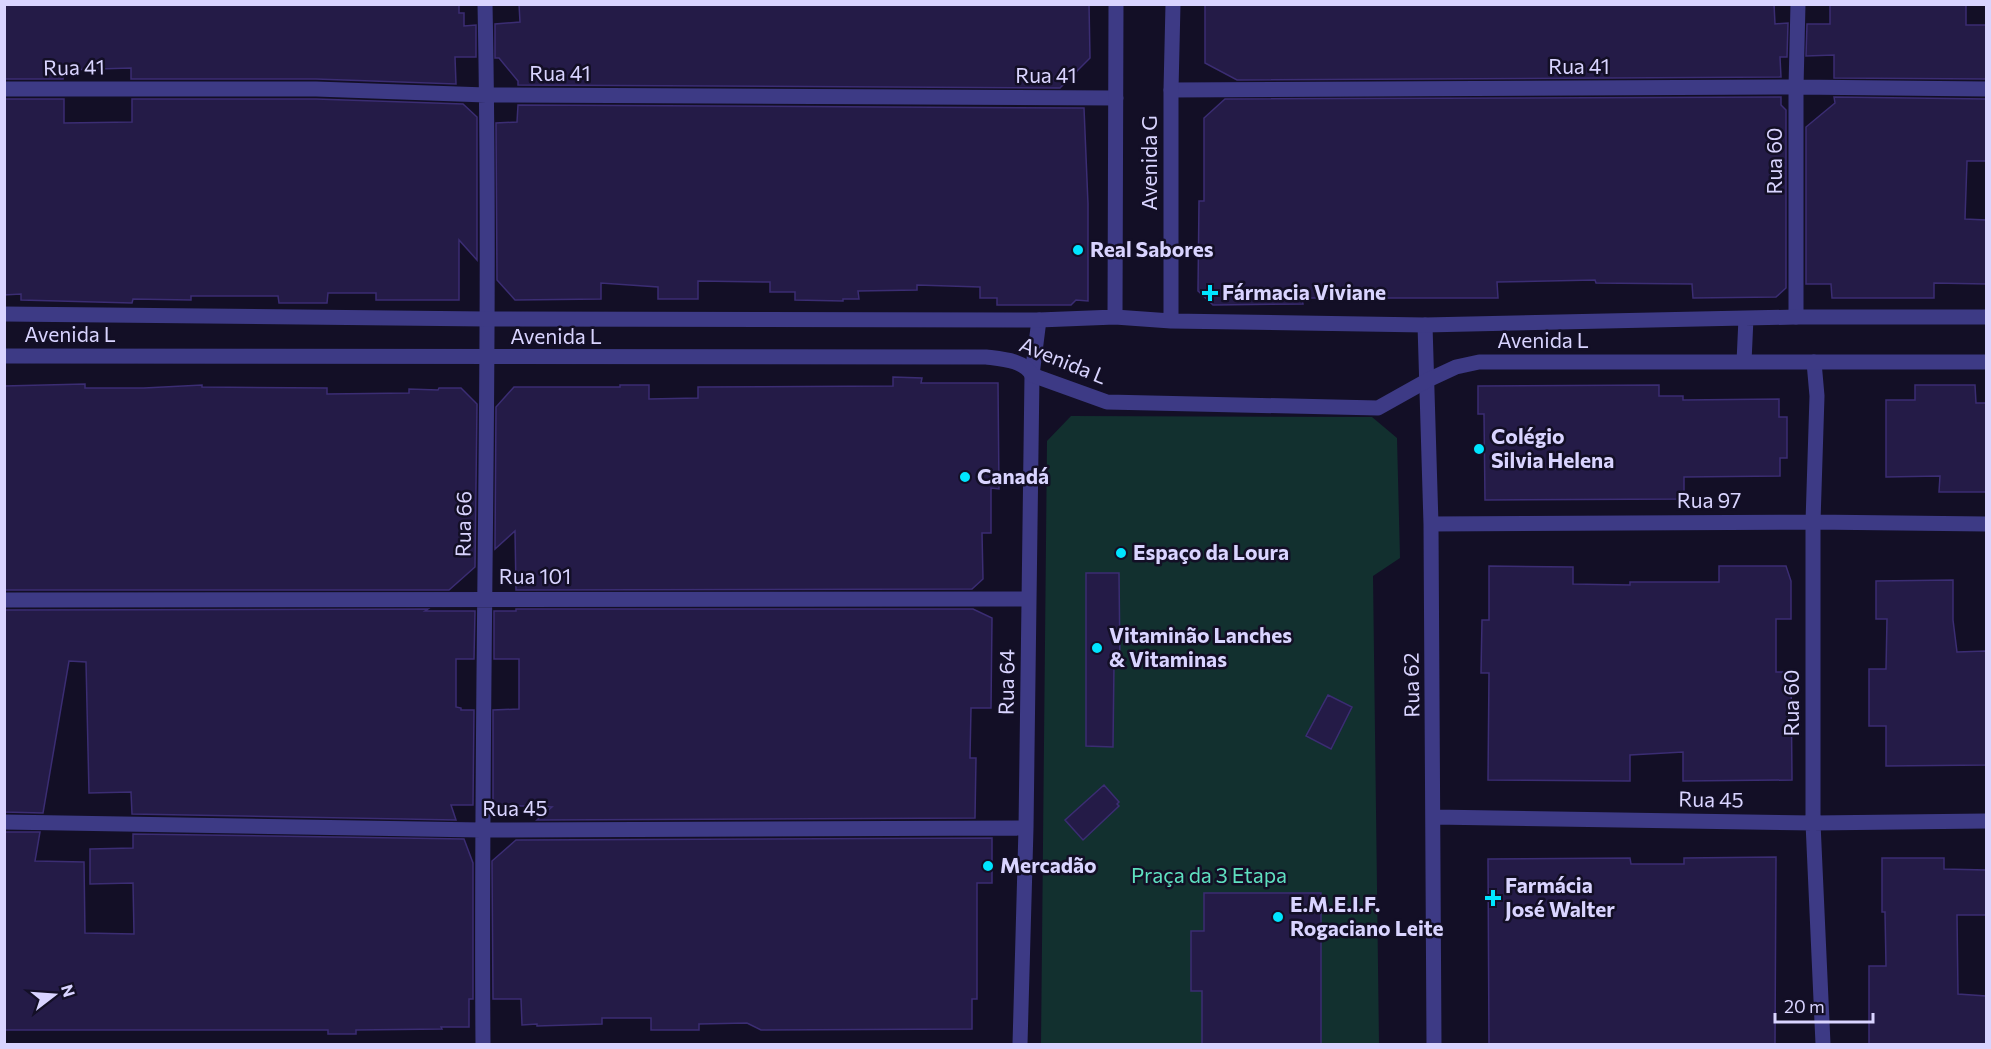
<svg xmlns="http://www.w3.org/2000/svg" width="1991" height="1049" viewBox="0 0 1991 1049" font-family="Commissioner,sans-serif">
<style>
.green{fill:#12302f}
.building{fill:#241b47;stroke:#3b2d73;stroke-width:1.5}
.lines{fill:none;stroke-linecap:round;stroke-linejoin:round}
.minor{stroke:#3d3a85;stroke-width:15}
.tertiary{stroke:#3d3a85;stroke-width:15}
.poi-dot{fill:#00e5ff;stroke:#130f26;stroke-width:2}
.labels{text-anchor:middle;stroke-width:5;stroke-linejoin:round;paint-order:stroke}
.street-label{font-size:21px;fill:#d9d4ff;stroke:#130f26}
.poi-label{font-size:21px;font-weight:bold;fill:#d9d4ff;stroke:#130f26;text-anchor:start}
.park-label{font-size:21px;fill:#5fe0c0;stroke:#130f26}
</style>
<rect width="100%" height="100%" fill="#130f26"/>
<path class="green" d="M1071,416l301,1 25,21 3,120 -27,18 6,468h-338l6,-603z"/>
<path class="building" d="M4,4h455v9h5v13l12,-1v32h-21l1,27 -140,-5h-185v-11l-68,2v9h-59z
M519,4h570l1,54 -30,30 -542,-3v-4l-19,-23h-4v-34l25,-2z
M1205,4h569l1,20 13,-1 -1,34h-7l1,20 -544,3 -32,-17z
M1830,4h136v21h20v54l-152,-1v-23l-28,1 1,-32h23z
M1781,97v8l5,5v178l-10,9 -83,1 -1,-14 -96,-1 -1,-3 -98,2 1,16h-196l1,6 -90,1 -15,-14 1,-90h5v-83l21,-19z
M1834,97l152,2v62h-19l-2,58 21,1v64l-52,-1v15h-102l-1,-14h-25v-157l29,-24z
M4,99h60v24l68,-1v-23h184l147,5 14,13v143l-18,-20v60h-83v-7h-48l-1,10h-48l-1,-7h-87v4l-58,-1 -1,4 -111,-3v-6l-17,1z
M518,105l566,3 4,96v97l-12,-1 -5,5h-74v-7h-17v-11l-63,-2v5l-59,1 1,8h-16v2l-48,-1v-8h-25v-10l-72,-1v18h-40v-12l-57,-4v16l-86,1 -18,-20 -1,-157 21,-1z
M893,377l29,1 -1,5h77l1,106 -8,-1v45h-9l1,46 -11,10 -456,1 -1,-59 -20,18 1,-142 18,-20h106v-2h29v14l49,-1v-11l195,-1z
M85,384v4h59l58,-3v2l125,1v6l82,-1v-4l29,1 1,-2h22l16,16 -2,163 -26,23h-445v-204z
M1659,385v11h24v4l96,-1v18h8v41h-7v18l-96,1v22l-199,1 -1,-86h-6v-28z
M1915,385h60l1,18h10v89h-47l1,-16 -54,1v-77h29z
M1489,566l84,1v17l57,1v-3h89v-16h67l5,15v38h-15v53h15l1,108 -109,1v-29l-53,3v26l-142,-1 1,-107h-8l1,-53h7z
M1086,573h33l1,91h-6l-1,83 -27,-1z
M1953,580v40l4,32 29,-1v114l-100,1v-40h-17v-57h17l1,-50h-11v-38z
M428,609l-3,2h50l-1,48h-18v48l5,1v2h13l-1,95h-22l5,15 -324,-6 -1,-22 -42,1 -3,-131 -17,-1 -26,152 -39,-1v-202z
M516,609h457l19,9 -1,90h-20l-1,50h6l-1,60 -438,2 15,-13 -59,-2v-95l26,-1v-50h-25v-48h22z
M1328,695l24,12 -21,42 -25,-13z
M1104,785l15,17 -2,2 2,2 -36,34 -18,-20z
M4,832h36l-5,29 49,1 1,71 49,1 -1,-51 -43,1v-35l43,-1v-14l331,5 9,24v136h-4v28h-28l1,2 -86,1v4h-28v-4h-324z
M992,838v45h-15v116h-5v30l-211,1 -14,-7 -48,1v6h-48v-12h-49v6l-65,2v-2l-15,1 -1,-26h-28l-1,-138 24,-21z
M1776,857l-1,187h-286l-1,-185 142,-1 1,6h53v-6z
M1882,858h62v11l42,1v45h-29l1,79 28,2v48h-117v-78h17l-1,-54h-3z
M1204,893h117v151h-119v-53h-11v-60h13z"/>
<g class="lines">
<path class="minor" d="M4,89h312l170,6 630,3
M1171,90l625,-3 190,2
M1796,317v-230l2,-83
M1425,325l6,199 3,520
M1814,362l3,34 -4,126v301l10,221
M1431,524l382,-2 173,2
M4,600l1025,-1
M1434,817l379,6 173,-2
M4,822l477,8 545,-2
M483,1044c-3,-346 9,-693 2,-1040
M1020,1044l6,-216 6,-453 7,-55"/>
<path class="tertiary" d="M4,314l482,5 553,1 76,-3 56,4 254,4 371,-8h190
M1115,317l1,-313
M1171,321v-231l2,-86
M4,356l982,1c16,2 38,3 46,18l75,27 271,6 50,-28 28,-13 23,-5h507
M1744,362l2,-44"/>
</g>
<g class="poi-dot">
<circle cx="1078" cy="250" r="6"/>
<path d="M1207 284h6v6h6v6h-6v6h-6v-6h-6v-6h6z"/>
<circle cx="1479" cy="449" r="6"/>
<circle cx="965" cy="477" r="6"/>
<circle cx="1121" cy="553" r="6"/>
<circle cx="1097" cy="648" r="6"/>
<circle cx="988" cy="866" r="6"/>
<path d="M1490 889h6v6h6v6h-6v6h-6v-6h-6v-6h6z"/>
<circle cx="1278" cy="917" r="6"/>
</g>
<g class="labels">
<g class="street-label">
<text x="1579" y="74">Rua 41</text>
<text transform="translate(74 68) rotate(-1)" y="7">Rua 41</text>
<text x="560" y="81">Rua 41</text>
<text x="1046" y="83">Rua 41</text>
<text transform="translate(1775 161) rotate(-90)" y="7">Rua 60</text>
<text transform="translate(1150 163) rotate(-90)" y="7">Avenida G</text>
<text x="70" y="342">Avenida L</text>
<text x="556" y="344">Avenida L</text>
<text x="1543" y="348">Avenida L</text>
<text transform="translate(1063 361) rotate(22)" y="7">Avenida L</text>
<text x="1709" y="508">Rua 97</text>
<text transform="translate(464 524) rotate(-89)" y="7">Rua 66</text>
<text x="535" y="584">Rua 101</text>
<text transform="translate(1007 682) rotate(-89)" y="7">Rua 64</text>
<text transform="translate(1412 685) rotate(-91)" y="7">Rua 62</text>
<text transform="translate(1792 703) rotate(-90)" y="7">Rua 60</text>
<text transform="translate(1711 800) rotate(1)" y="7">Rua 45</text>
<text x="515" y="816">Rua 45</text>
</g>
<g class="poi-label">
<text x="1090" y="257">Real Sabores</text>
<text x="1222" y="300">Fármacia Viviane</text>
<text x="1491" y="444">Colégio<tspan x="1491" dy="24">Silvia Helena</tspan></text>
<text x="977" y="484">Canadá</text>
<text x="1133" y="560">Espaço da Loura</text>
<text x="1109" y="643">Vitaminão Lanches<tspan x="1109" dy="24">&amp; Vitaminas</tspan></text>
<text x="1000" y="873">Mercadão</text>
<text x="1505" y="893">Farmácia<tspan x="1505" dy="24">José Walter</tspan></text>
<text x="1290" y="912">E.M.E.I.F.<tspan x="1290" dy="24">Rogaciano Leite</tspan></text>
</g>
<g class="park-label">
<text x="1209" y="883">Praça da 3 Etapa</text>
</g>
</g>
<rect width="1991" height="1049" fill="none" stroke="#d9d4ff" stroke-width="12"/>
<g transform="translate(54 995) rotate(73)" stroke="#130f26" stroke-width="4.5" paint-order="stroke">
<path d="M0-4.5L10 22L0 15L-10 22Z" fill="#d9d4ff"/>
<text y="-9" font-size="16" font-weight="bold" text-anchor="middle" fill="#d9d4ff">N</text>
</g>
<path d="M1775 1013v9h98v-9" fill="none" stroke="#d9d4ff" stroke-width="3"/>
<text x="1784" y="1013" font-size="18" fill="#d9d4ff" stroke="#130f26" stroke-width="4.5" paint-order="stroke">20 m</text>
</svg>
